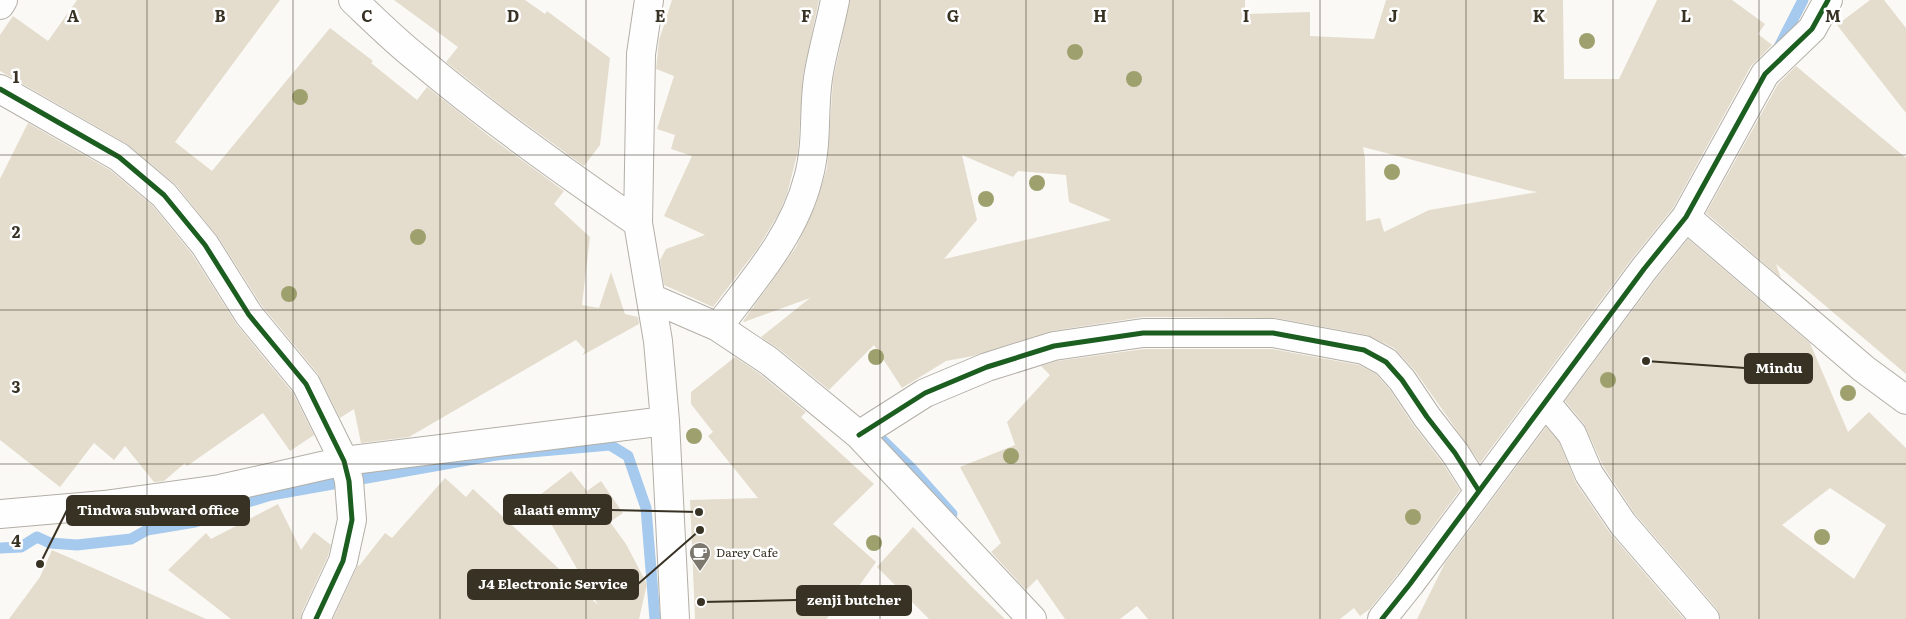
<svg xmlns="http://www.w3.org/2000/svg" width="1906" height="619" viewBox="0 0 1906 619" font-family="Literata,serif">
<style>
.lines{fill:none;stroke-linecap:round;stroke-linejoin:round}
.stream{stroke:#a6c9ee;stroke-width:11}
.building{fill:#e4ddcd;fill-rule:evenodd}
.minor-casing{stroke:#b3afa7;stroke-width:30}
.minor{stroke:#fefefe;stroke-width:28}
.cycleway-casing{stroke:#fff;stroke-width:8}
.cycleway{stroke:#1b5e20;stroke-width:5}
.tree{fill:#9ea16e}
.grid{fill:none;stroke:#383224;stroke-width:1;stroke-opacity:0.55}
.labels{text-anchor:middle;stroke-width:5;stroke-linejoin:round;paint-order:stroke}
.poi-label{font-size:12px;fill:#383224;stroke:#fff;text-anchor:start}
.grid-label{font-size:16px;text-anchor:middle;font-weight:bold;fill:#383224;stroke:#fff;stroke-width:5;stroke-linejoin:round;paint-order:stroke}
.leader{fill:none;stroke:#383224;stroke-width:2}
.callout-dot{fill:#383224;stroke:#fff;stroke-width:2}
.callout{fill:#383224;stroke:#383224;stroke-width:2}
.callout-label{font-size:14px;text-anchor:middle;font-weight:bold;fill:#fff}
</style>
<rect width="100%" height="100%" fill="#fbf9f5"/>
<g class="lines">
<path class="stream" d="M1779,47l24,-47
M870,428l41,40 41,46
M0,548l21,-1 16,-10 13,6 27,2 54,-6 16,-9 48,-8 24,-8 16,-8 36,-11 225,-40 114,-10 18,11 18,52 9,111"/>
</g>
<path class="building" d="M77,0h203l-105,142 37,29 118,-143 43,33 -2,2 46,37 10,-13 62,49 75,55 -10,13 36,33 -8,68 17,3 12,-36 14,42 13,3 1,7 -56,31 2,-5 -9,-10 -167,97 -48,6 -7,-34 -14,9 -22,-44 -56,-68 -44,-69 -42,-52 -49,-41 -127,-73v-36l13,-19 35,25z
M394,0h131l20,14 2,-3 63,47 -10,87 -16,21 -76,-55 -62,-49 12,-15z
M672,0h147l-16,75 -5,76 -11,43 -8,19 -21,35 -45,59 -49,-22 -4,-25 6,-11 39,-14 -41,-19 28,-60 -21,-7 4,-14 -18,-6 17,-53 -18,-7 3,-29z
M850,0h395v14l65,-2v24l64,3 12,-39h177l1,79h55l38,-79h75l33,24 -7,10 14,11 -21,21 -78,142 -42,52 -151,203 -65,-92 -21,-23 -27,-13 -91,-17 -133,-1 -91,14 -79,25 -27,5 -44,27 -28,-43 -45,45 -50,-41 -18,-12 49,-39 -66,24 -1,-1 27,-37 26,-37 20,-43 11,-36 6,-88zM1363,147l168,44 7,1 -109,18 -45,22 -4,-14 -14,3 -1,-63zM962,155l51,22 5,-6 48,4 3,27 42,18 -167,39 33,-39z
M1870,0h14l22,28v85l-69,-88z
M1796,66l110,92v216l-130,-110 5,14 -75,-65 72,-129z
M28,123l82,47 43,36 39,48 45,71 56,68 21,42 -24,16 -27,-38 -76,53 -2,-3 -21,18 -10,1 -29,-36 -11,14 -20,-17 -34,44 -60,-47v-261z
M1688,239l122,104 38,89 21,-20 37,36v171h-186l-3,-10 -82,-95 -32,-48 -19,-42 -19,-23 91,-122zM1830,488l56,37 -32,54 -72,-54z
M1144,349h128l87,16 17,9 14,16 24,36 28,36 18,28 -62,84 -28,35 -10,7 -6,-8 -14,11h-192l-11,-13 -17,13h-55l-28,-40 -11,11 -35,-38 10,-9 -41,-76 55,-22 -8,-23 43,-47 -9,-9 16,-5z
M735,357l25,17 46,38 -5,5 73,67 -41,40 43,38 -29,41 -3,-2 -18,18h-131l-5,-119 68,-2 -50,-62 5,-4 -22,-28v-12z
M1546,427l13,15 17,41 34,50 74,86h-267l28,-56z
M571,471l16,20 14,-10 22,32 -13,9 16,22 21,40 -8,35h-306l25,-54 1,1 26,-33 7,5 53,-60 21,19 7,-8 125,116 -62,-107z
M278,504l23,46 13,-18 17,13 -3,11 -26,56 -1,7h-70l-63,-49 38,-37 5,6z
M913,527l60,61 32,31h-76l-52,-52z
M52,550l48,21 106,48h-197l31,-42z"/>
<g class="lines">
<g class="minor-casing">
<path id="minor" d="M353,0c21,20 42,41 65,59 70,59 145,112 220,164
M649,0l-8,54 -3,169 20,118 7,80 10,198
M0,5l3,-5
M0,89l119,68 45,38 41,50 44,70 57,69 38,77 5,20 3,39 -9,41 -27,58
M1686,217l178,152 42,31
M651,298l67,29 51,34 90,74 173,184
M718,327c34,-45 76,-92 90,-148 10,-35 5,-67 10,-101 4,-26 12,-52 17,-78
M1546,403l26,31 17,40 34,50 82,95
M859,435l66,-42 62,-26 67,-21 89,-13h130l91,17 22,12 16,18 25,37 28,36 24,38
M0,514l104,-9 116,-16 124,-28 321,-40
M1382,619l28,-35 234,-315 42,-52 79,-143 47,-45 16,-29"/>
</g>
<use href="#minor" class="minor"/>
<g class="cycleway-casing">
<path id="cycleway" d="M0,89l119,68 45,38 41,50 44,70 57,69 38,77 5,20 3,39 -9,41 -27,58
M859,435l66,-42 62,-26 67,-21 89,-13h130l91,17 22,12 16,18 25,37 28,36 24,38
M1382,619l28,-35 234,-315 42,-52 79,-143 47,-45 16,-29"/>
</g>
<use href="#cycleway" class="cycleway"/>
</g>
<g class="tree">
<circle cx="1587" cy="41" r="8"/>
<circle cx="1075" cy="52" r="8"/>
<circle cx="1134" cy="79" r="8"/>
<circle cx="300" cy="97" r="8"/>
<circle cx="1392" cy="172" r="8"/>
<circle cx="1037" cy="183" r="8"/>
<circle cx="986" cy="199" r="8"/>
<circle cx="418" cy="237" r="8"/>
<circle cx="289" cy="294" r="8"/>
<circle cx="876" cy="357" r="8"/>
<circle cx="1608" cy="380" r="8"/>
<circle cx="1848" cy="393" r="8"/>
<circle cx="694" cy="436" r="8"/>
<circle cx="1011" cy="456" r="8"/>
<circle cx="1413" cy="517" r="8"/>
<circle cx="1822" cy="537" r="8"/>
<circle cx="874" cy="543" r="8"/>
</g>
<path class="grid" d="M147,0v619M293,0v619M440,0v619M586,0v619M733,0v619M880,0v619M1026,0v619M1173,0v619M1320,0v619M1466,0v619M1613,0v619M1759,0v619M0,155h1906M0,310h1906M0,464h1906"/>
<defs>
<g id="cafe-pin" transform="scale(1.125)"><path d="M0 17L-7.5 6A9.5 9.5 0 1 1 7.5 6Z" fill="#7c786d" stroke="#fff"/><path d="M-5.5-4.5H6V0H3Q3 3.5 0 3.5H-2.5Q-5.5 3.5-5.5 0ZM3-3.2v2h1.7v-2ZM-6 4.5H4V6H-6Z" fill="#fff"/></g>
</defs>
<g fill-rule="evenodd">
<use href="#cafe-pin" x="700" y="553"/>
</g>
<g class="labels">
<g class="poi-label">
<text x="716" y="557">Darey Cafe</text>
</g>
</g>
<g class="grid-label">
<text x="73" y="22">A</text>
<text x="220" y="22">B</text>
<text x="367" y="22">C</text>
<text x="513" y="22">D</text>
<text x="660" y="22">E</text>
<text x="806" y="22">F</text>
<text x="953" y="22">G</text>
<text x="1100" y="22">H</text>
<text x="1246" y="22">I</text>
<text x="1393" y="22">J</text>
<text x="1539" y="22">K</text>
<text x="1686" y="22">L</text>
<text x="1833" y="22">M</text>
<text x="16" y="83">1</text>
<text x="16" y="238">2</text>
<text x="16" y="393">3</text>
<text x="16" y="547">4</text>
</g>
<path class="leader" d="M1646 361L1745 368M699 512L611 510M40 564L67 510M700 530L638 584M701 602L797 600"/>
<g class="callout-dot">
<circle cx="1646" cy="361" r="5"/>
<circle cx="699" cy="512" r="5"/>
<circle cx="40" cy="564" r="5"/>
<circle cx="700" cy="530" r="5"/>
<circle cx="701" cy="602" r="5"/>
</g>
<g class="callout">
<rect x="1745" y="354" width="67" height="29" rx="5"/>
<rect x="504" y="495" width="107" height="29" rx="5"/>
<rect x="67" y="496" width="182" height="29" rx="5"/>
<rect x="468" y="570" width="170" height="29" rx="5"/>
<rect x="797" y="586" width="114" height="29" rx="5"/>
</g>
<g class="callout-label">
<text x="1779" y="373">Mindu</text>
<text x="557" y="515">alaati emmy</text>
<text x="158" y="515">Tindwa subward office</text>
<text x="553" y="589">J4 Electronic Service</text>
<text x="854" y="605">zenji butcher</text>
</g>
</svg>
